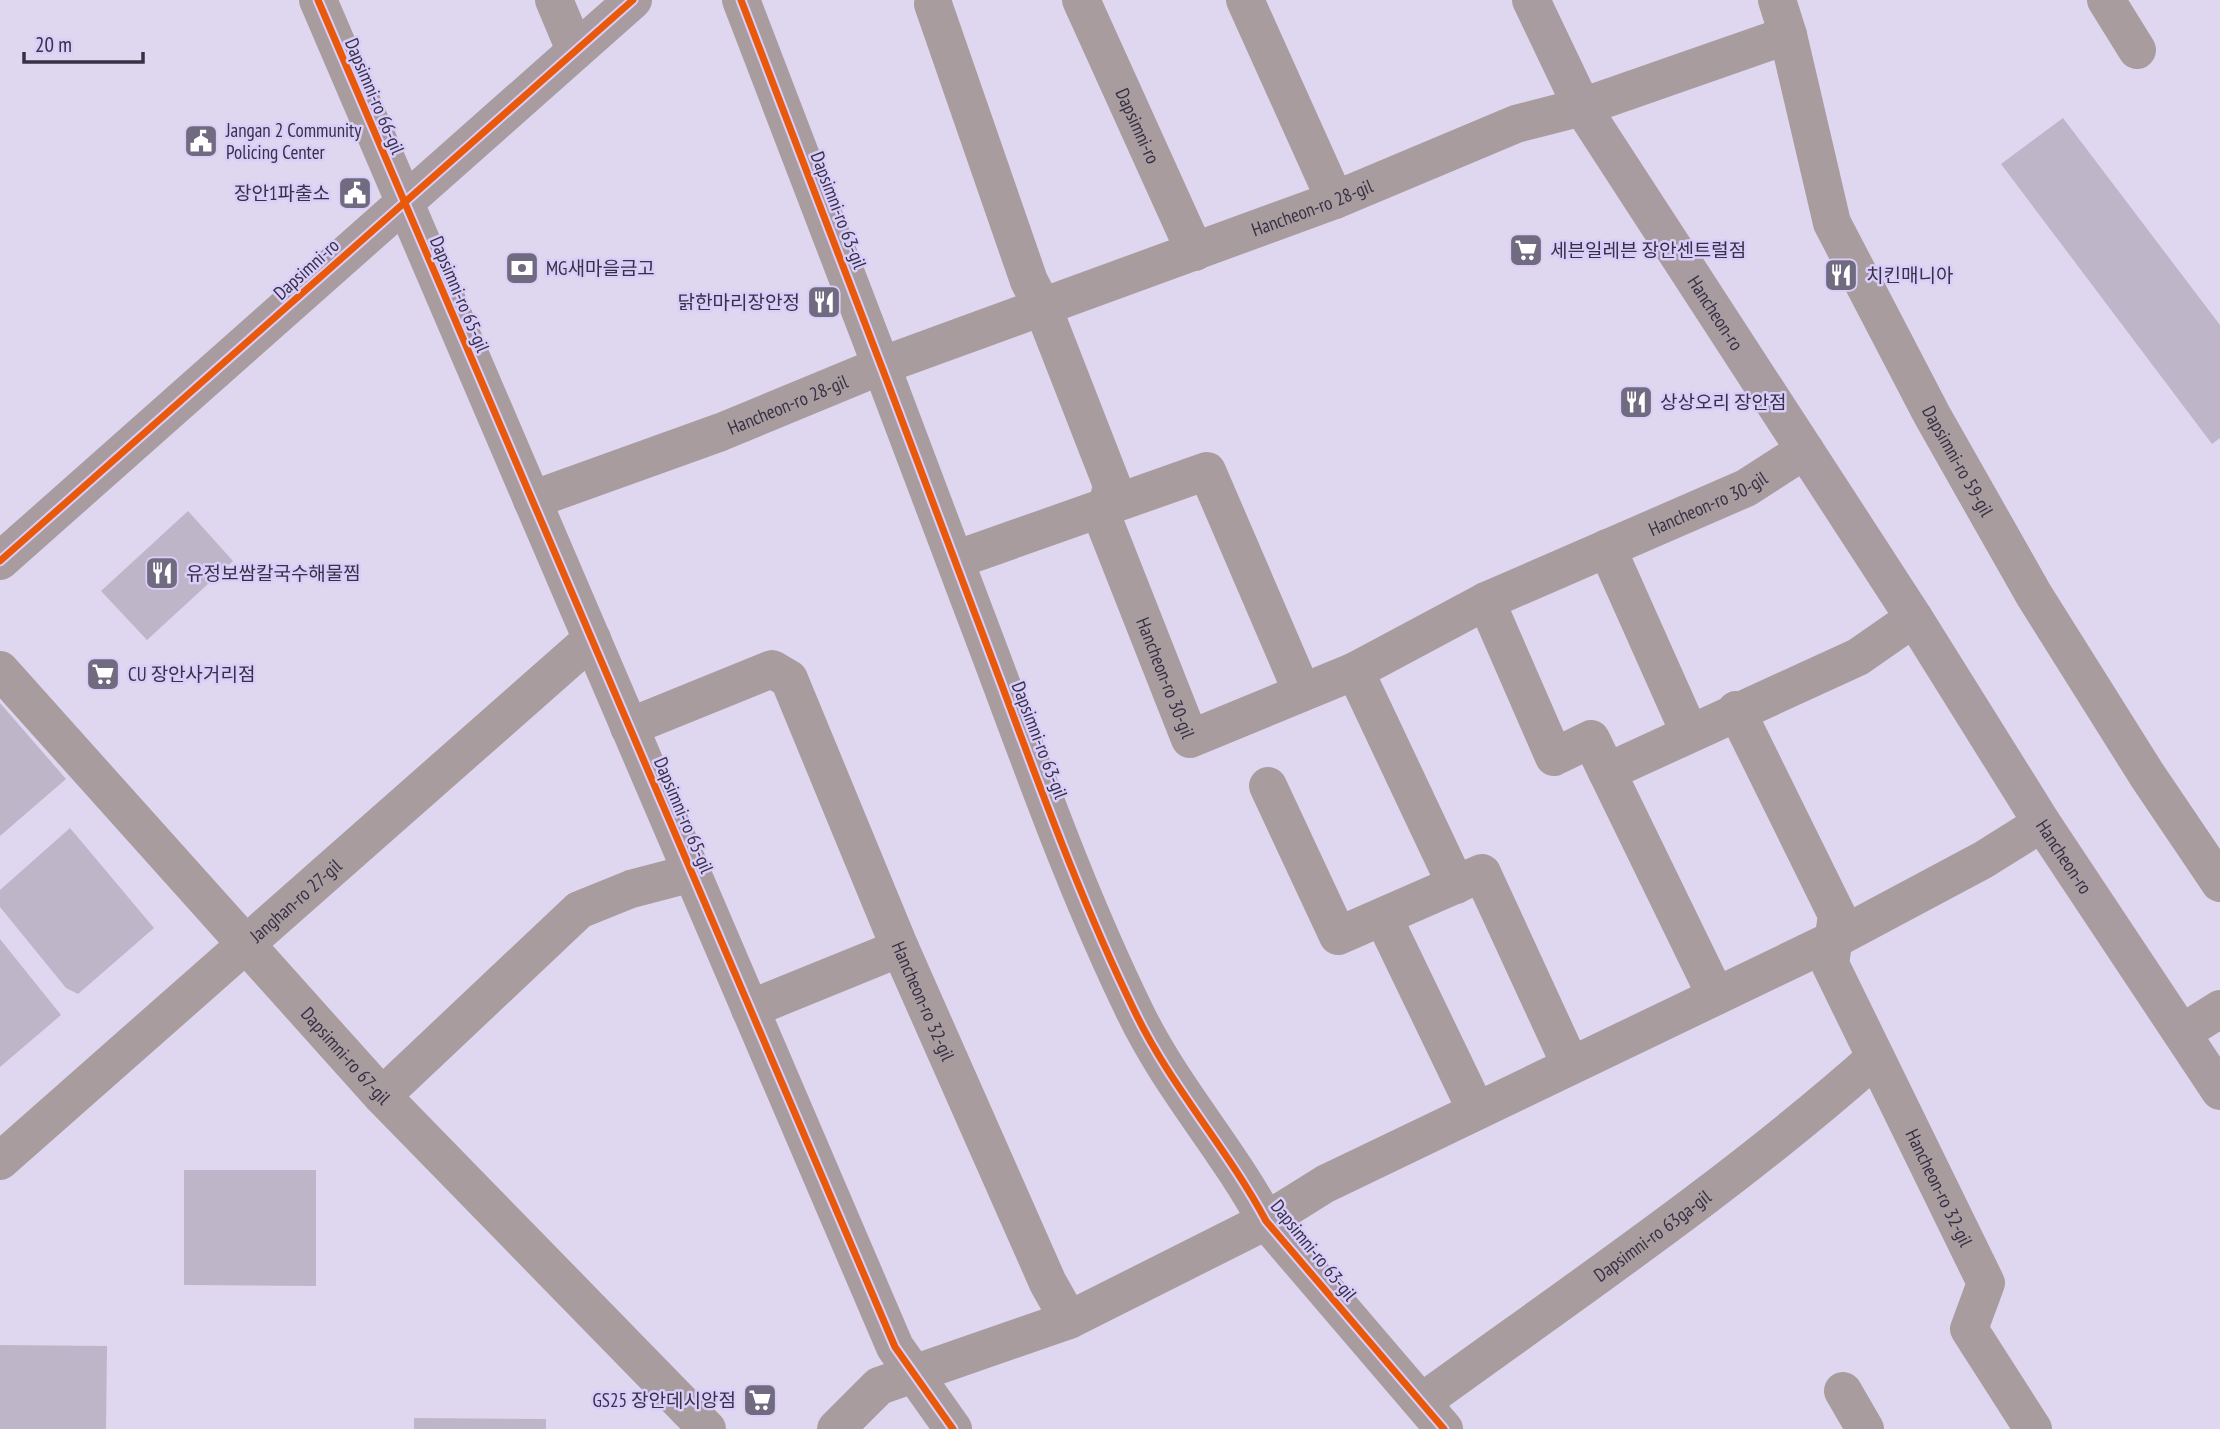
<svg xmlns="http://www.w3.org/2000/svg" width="2220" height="1429" viewBox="0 0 2220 1429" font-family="'PT Sans Narrow','Noto Sans KR',sans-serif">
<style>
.building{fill:#bfb5c8}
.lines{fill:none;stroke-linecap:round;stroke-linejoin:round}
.minor{stroke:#a99c9f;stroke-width:38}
.secondary{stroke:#a89ca1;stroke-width:38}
.cycleway-casing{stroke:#d9cdf9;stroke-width:11}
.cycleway{stroke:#e8590c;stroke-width:7}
.labels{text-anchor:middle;stroke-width:5;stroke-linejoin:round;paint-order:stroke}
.street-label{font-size:19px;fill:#373146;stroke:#d9cdf9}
.poi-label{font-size:19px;fill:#373146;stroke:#d9cdf9;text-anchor:start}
</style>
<rect width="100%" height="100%" fill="#ded7ef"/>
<path class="building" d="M2063,118l157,207v113l-8,6 -211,-280z
M188,511l45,50 -86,79 -46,-49z
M0,703l66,76 -66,57z
M70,828l84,100 -76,66 -12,-6 -66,-81v-17z
M0,939l61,76 -61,52z
M184,1170h132v116l-132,-1z
M0,1345l107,1 -1,83h-106z
M414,1418l132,1v10h-132z"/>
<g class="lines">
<g class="minor">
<path d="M318,0l577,1347 58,82"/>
<path d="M554,0l21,50"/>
<path d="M741,0c79,204 157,409 234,614 51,133 97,269 160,398 36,75 92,136 131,209l178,208"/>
<path id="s1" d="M1081,0l114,252"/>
<path d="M1245,0l90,200"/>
<path id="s2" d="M1777,0l11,35 44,188 100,192 102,180 113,180 73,108"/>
<path d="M2106,0l31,50"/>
<path id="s3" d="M933,4l96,277 14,27 69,177 -8,36 86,218 165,-68 131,-70 260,-113 59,-38"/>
<path id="s4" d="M532,500l189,-68 162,-67 452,-165 181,-76 66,-17 206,-72"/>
<path d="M1607,548l82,184"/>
<path d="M955,560l252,-89 95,221"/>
<path d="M1486,601l68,156 37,-18 16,33 251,-115 56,-39"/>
<path id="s5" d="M0,670l382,426 325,333"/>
<path d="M1355,671l101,214"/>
<path id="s6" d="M1736,710l101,205 -7,49 156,319 -17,46 64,100"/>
<path id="s7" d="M629,727l143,-58 17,10 111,269 148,335 21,37"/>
<path d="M1607,772l109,224"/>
<path d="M1268,786l70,150 144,-63 88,191"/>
<path d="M1383,917l93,193"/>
<path d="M750,1009l150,-61"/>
<path d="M2182,1033l38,-24"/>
<path d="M382,1096l197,-186 52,-21 61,-16"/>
<path id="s8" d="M0,1161l592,-522"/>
<path d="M1843,1391l22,38"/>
<path id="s9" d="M1422,1402c153,-111 311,-218 452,-343"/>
<path d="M836,1429l43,-43 190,-66 197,-99 59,-37 508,-244 150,-80 59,-37"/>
</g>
<g class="secondary">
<path id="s10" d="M1531,0l51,107 332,511 128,205 178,268"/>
<path d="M0,561l633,-561"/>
</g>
<g class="cycleway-casing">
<path id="cycleway" d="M318,0l577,1347 58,82
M741,0c79,204 157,409 234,614 51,133 97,269 160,398 36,75 92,136 131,209l178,208
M0,561l633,-561"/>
</g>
<use href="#cycleway" class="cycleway"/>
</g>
<defs>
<g id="civic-square" transform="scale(1.75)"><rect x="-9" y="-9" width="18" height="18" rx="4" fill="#716b81" stroke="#d9cdf9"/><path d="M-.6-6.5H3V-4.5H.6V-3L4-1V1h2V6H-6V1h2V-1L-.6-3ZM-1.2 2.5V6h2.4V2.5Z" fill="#fff"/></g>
<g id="supermarket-square" transform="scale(1.75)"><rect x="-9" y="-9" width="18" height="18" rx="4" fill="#716b81" stroke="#d9cdf9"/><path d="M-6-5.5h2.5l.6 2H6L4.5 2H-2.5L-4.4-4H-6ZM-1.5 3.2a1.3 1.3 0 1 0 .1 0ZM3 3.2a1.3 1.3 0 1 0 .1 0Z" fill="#fff"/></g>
<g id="bank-square" transform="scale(1.75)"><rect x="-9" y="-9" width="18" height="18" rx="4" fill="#716b81" stroke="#d9cdf9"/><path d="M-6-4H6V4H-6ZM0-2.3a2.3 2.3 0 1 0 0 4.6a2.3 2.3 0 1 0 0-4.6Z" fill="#fff"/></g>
<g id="restaurant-square" transform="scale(1.75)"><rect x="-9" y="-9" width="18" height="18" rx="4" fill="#716b81" stroke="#d9cdf9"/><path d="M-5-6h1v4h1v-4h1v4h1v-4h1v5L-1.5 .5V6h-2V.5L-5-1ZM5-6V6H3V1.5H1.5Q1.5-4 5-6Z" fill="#fff"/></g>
</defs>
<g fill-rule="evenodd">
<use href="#civic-square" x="201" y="141"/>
<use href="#civic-square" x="355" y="193"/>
<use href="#supermarket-square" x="1526" y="250"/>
<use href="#bank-square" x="522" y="268"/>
<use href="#restaurant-square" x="1841" y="275"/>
<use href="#restaurant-square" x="824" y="302"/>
<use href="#restaurant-square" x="1636" y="402"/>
<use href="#restaurant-square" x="162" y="573"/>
<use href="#supermarket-square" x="103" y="674"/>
<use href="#supermarket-square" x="760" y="1400"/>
</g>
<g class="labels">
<g class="street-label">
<text transform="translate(375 96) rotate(67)" y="7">Dapsimni-ro 66-gil</text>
<text dy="7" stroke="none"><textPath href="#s1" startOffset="138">Dapsimni-ro</textPath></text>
<text dy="7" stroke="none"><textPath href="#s4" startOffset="833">Hancheon-ro 28-gil</textPath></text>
<text transform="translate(839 210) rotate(69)" y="7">Dapsimni-ro 63-gil</text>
<text transform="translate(306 269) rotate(-42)" y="7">Dapsimni-ro</text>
<text transform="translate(460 294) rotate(67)" y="7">Dapsimni-ro 65-gil</text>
<text dy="7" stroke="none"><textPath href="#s10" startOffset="364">Hancheon-ro</textPath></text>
<text dy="7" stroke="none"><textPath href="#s4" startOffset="273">Hancheon-ro 28-gil</textPath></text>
<text dy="7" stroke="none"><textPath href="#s2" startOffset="499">Dapsimni-ro 59-gil</textPath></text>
<text dy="7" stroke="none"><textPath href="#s3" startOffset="1354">Hancheon-ro 30-gil</textPath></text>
<text dy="7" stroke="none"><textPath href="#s3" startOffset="719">Hancheon-ro 30-gil</textPath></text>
<text transform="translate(1040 740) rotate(69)" y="7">Dapsimni-ro 63-gil</text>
<text transform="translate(684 815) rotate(67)" y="7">Dapsimni-ro 65-gil</text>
<text dy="7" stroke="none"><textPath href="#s10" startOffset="1010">Hancheon-ro</textPath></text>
<text dy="7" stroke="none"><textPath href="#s8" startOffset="394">Janghan-ro 27-gil</textPath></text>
<text dy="7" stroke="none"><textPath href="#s7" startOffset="523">Hancheon-ro 32-gil</textPath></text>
<text dy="7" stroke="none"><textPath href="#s5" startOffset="518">Dapsimni-ro 67-gil</textPath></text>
<text dy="7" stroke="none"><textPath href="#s6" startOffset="527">Hancheon-ro 32-gil</textPath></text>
<text dy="7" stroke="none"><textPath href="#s9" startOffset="284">Dapsimni-ro 63ga-gil</textPath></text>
<text transform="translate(1314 1250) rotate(51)" y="7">Dapsimni-ro 63-gil</text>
</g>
<g class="poi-label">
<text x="226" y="137">Jangan 2 Community<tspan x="226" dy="22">Policing Center</tspan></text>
<text x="330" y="200" text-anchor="end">장안1파출소</text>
<text x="1550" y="257">세븐일레븐 장안센트럴점</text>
<text x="546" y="275">MG새마을금고</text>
<text x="1866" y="282">치킨매니아</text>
<text x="800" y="309" text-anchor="end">닭한마리장안정</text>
<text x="1660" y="409">상상오리 장안점</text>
<text x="186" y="580">유정보쌈칼국수해물찜</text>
<text x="128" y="681">CU 장안사거리점</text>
<text x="736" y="1407" text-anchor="end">GS25 장안데시앙점</text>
</g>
</g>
<path d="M24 52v10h119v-10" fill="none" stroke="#373146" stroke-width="3.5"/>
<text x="35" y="52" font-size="21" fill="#373146" stroke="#d9cdf9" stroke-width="5" paint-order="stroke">20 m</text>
</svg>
